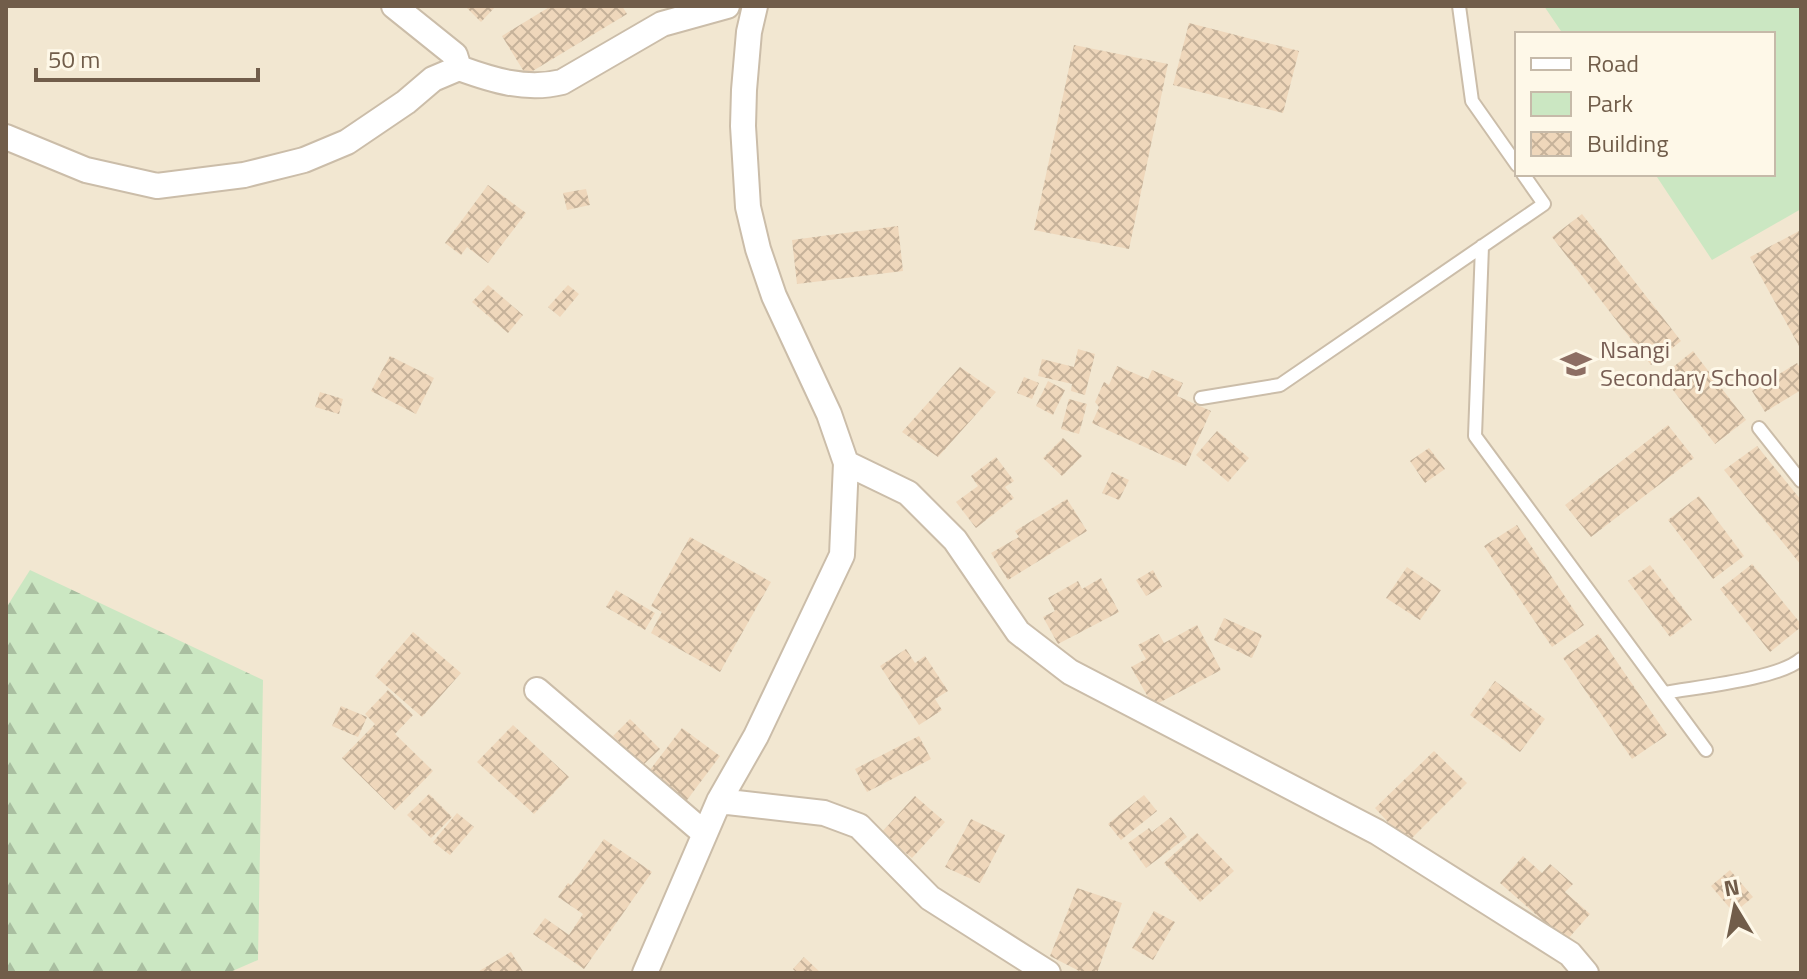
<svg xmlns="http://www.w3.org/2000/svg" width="1807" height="979" viewBox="0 0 1807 979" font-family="'Titillium Web',sans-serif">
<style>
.residential{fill:#f2e7d1;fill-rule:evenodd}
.green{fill:#cbe7c2}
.forest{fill:url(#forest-firs)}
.building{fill:url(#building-cross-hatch)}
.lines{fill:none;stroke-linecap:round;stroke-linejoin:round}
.lane-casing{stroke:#cbbda9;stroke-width:16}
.street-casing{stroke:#cbbda9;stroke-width:28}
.lane{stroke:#fff;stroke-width:12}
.street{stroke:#fff;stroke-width:24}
.labels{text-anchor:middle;stroke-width:6;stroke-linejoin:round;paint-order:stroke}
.education-label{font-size:24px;fill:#785e54;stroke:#fef8e8;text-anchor:start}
</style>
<defs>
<pattern id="forest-firs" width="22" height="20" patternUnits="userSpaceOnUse" patternTransform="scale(2)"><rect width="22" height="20" fill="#cbe7c2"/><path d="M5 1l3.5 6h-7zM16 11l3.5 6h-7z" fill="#a9bea0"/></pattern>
<pattern id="building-cross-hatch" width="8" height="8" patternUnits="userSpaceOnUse" patternTransform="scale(2)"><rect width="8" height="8" fill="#efd7bb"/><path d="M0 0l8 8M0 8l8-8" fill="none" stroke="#c6b29a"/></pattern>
</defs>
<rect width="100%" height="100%" fill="#fbf5e2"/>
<path class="residential" d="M6,6h1795v967h-1795zM1517,34h256v140h-256z"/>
<path class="green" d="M1544,6h257v203l-89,51 -57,-86h118v-140h-210z"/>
<path class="forest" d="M30,570l233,110 -5,280 -30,13h-222v-365z"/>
<path class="building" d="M465,6h31l-15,16z
M551,6h71l5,8 -101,61 -24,-39z
M1189,23l110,28 -16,62 -110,-28z
M1074,45l94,19 -39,185 -95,-19z
M488,185l38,28 -38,50 -21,-16 -6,8 -16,-12z
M586,189l4,16 -23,5 -4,-17z
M1582,214l99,127 -30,24 -99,-128z
M898,226l5,45 -106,13 -5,-44z
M1801,230v115l-2,1 -49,-89z
M488,285l35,30 -15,18 -36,-31z
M568,285l11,9 -19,23 -12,-10z
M1078,349l17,5 -10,41 -14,-4 1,-7 -34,-8 4,-17 32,8z
M1693,351l53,69 -31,24 -53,-68z
M390,356l44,22 -18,36 -45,-23z
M1797,363l4,6v21l-36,22 -13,-21z
M1117,366l31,13 4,-9 31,13 -6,13 34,15 -25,55 -94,-43 7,-16 -4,-5 9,-20 5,3z
M960,367l36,25 -58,65 -36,-25z
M1024,377l15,6 -7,16 -15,-6z
M1048,381l17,9 -12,25 -17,-9z
M320,392l23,7 -4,15 -24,-7z
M1069,399l18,5 -8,30 -18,-5z
M1668,425l26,33 -103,79 -26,-32z
M1217,431l32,27 -21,24 -32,-27z
M1063,438l19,18 -20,20 -19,-18z
M1757,446l44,54v65l-77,-95z
M1429,448l16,21 -20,14 -15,-22z
M996,457l18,24 -9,6 9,11 -38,30 -20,-26 22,-16 -7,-10z
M1112,472l17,8 -10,20 -17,-7z
M1699,496l45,60 -31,23 -45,-59z
M1067,499l20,32 -79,49 -17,-27 28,-16 -4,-6z
M1517,525l67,100 -32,22 -68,-101z
M690,537l81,45 -51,90 -69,-39 11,-21 -11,-6z
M1752,564l49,60v3l-31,25 -50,-63z
M1650,565l42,55 -22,17 -42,-56z
M1407,567l34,23 -21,30 -34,-22z
M1153,570l9,17 -16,9 -10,-16z
M1101,578l18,34 -61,32 -15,-27 12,-6 -7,-13 30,-17 4,8z
M616,590l39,23 -10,17 -39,-23z
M1224,618l38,17 -10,23 -38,-18z
M1197,625l24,45 -68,36 -22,-39 15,-8 -8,-14 21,-11 5,9z
M413,632l48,41 -39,44 -47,-41z
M1598,634l69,101 -35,24 -69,-101z
M906,649l9,14 10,-7 23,35 -13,8 7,11 -23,15 -39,-59z
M1495,681l50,38 -25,33 -50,-37z
M388,690l25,25 -18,19 38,37 -38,39 -53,-52 33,-34 -10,-10z
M341,706l26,11 -9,20 -26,-11z
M630,719l30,30 -17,16 -30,-29z
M513,725l56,52 -35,37 -57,-52z
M682,728l38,28 -36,48 -38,-29z
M919,736l12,23 -64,33 -12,-23z
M1434,751l33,32 -60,60 -32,-35z
M429,794l23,23 -21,21 -24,-23z
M1144,795l13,16 -36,29 -13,-16z
M915,796l30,26 -33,36 -31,-25z
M457,813l17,14 -24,28 -17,-13z
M1171,817l16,20 -41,31 -18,-25 21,-15 3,4z
M971,819l34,16 -25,48 -35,-16z
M1197,833l37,38 -34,31 -36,-39z
M604,839l48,33 -68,97 -51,-35 12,-16 24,17 14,-21 -25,-17 10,-14 3,2z
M1523,856l19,17 8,-9 23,20 -8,8 25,22 -24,27 -66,-58z
M1730,870l23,27 -19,16 -23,-27z
M1077,888l45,15 -25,70h-14l-33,-17z
M1154,911l21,11 -22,38 -21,-12z
M511,952l13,21h-48z
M804,957l17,16h-24l-4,-4z"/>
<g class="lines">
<g class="lane-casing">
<path id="lane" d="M1459,6l13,95 45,64
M1482,246l-7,190 231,314
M1201,398l79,-13 264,-181 -21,-30
M1759,428l42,53
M1664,693c32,-6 115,-14 137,-34"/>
</g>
<g class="street-casing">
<path id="street" d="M394,6l61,49 4,13
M6,137l80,33 71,16 87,-11 60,-15 43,-18 59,-40 27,-23 26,-11c33,12 67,23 103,14l100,-58 65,-18
M846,463l62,30 47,47 63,92 52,40 307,160 193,122 16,19
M537,690l167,143
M719,801l105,12 35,13 71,72 118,75
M645,973l74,-172 37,-65 86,-181 4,-92 -17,-49 -55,-118 -16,-47 -10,-42 -5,-81 1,-36 5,-58 6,-26"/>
</g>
<use href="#lane" class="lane"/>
<use href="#street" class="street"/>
</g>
<defs>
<g id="school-bare" transform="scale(2.4)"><path d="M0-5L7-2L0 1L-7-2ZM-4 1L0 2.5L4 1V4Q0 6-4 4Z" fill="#8d6e63" stroke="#fef8e8" stroke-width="2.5" paint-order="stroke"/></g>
</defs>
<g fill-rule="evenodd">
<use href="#school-bare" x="1576" y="364"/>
</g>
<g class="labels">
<g class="education-label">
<text x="1600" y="358">Nsangi<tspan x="1600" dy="28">Secondary School</tspan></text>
</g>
</g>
<rect width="1807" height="979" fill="none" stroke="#715d4a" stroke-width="16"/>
<rect x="1515" y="32" width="260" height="144" fill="#fef8e8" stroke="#c6baa9" stroke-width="2"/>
<rect x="1531" y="58" width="40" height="12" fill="#ffffff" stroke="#c6baa9" stroke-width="2"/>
<text x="1587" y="72" font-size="24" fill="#715d4a">Road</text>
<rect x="1531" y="92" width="40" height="24" fill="#cbe7c2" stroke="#c6baa9" stroke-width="2"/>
<text x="1587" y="112" font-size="24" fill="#715d4a">Park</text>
<rect x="1531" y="132" width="40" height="24" fill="url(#building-cross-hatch)" stroke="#c6baa9" stroke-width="2"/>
<text x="1587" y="152" font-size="24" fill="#715d4a">Building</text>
<g transform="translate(1735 907) rotate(350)" stroke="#fef8e8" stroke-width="6" paint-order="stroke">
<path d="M0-6L14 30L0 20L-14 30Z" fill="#715d4a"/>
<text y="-12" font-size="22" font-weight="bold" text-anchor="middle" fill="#715d4a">N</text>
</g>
<path d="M36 68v12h222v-12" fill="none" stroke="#715d4a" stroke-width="4"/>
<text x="48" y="68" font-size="24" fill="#715d4a" stroke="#fef8e8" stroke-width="6" paint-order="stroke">50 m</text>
</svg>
